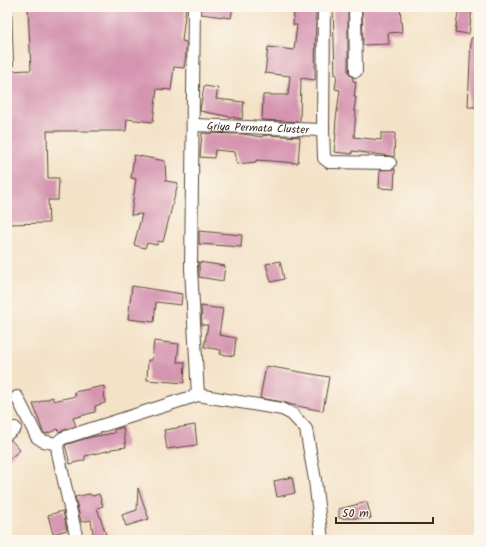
<svg xmlns="http://www.w3.org/2000/svg" width="486" height="547" viewBox="0 0 486 547" font-family="Kalam,sans-serif">
<style>
.building{fill:#d594b0}
.lines{fill:none;stroke-linecap:round;stroke-linejoin:round}
.lane-casing{stroke:#574638;stroke-width:8}
.street-casing{stroke:#574638;stroke-width:14}
.lane{stroke:#fff;stroke-width:6}
.street{stroke:#fff;stroke-width:12}
.labels{text-anchor:middle;stroke-width:3;stroke-linejoin:round;paint-order:stroke}
.street-label{font-size:11px;fill:#3b2a1e;stroke:#fbf7ec}
</style>
<rect width="100%" height="100%" fill="#fbf7ec"/>
<filter id="ink" filterUnits="userSpaceOnUse"><feTurbulence type="fractalNoise" baseFrequency=".025" numOctaves="2"/><feDisplacementMap in="SourceGraphic" scale="8" xChannelSelector="R" yChannelSelector="G"/><feConvolveMatrix kernelMatrix="1 2 1 2 8 2 1 2 1" color-interpolation-filters="sRGB"/></filter>
<filter id="wash" filterUnits="userSpaceOnUse"><feTurbulence type="fractalNoise" baseFrequency=".012" numOctaves="4" result="noise"/><feDisplacementMap in="SourceGraphic" scale="16" xChannelSelector="R" yChannelSelector="G"/><feGaussianBlur stdDeviation="0.9" result="paint"/><feColorMatrix in="noise" values="0 0 0 0 0 0 0 0 0 0 0 0 0 0 0 0 0 1.4 0 .05"/><feComposite in="paint" operator="in"/></filter>
<g filter="url(#wash)">
<rect width="100%" height="100%" fill="#f4e2c8"/>
<g id="blocks">
<path class="building" d="M28,7h123l15,2v-2h20l-4,34 4,1v11l-2,15 -10,-1 -3,23 -14,-1 -4,33 -26,-3 -1,12h-79l1,47h11l-1,22h-10l1,23 -42,1v-153l24,-1z
M201,7h32l-2,11 -30,-4z
M298,7h18l-1,73 -14,-2 -1,44 -38,-2 1,-25h25l2,-19 -25,-3 3,-26 26,3 3,-25h-4l1,-13 3,1z
M333,7h15v64l2,4 3,3v3l3,1 -2,15h2l-2,14h2l-2,26 27,3v-7h14l-1,24 -4,-1 -38,-5v3l-18,-2 2,-18h-1l1,-15 4,-29 -5,-1 2,-14h-2z
M362,7h38l2,25 -14,1 1,11 -26,1z
M459,7l13,2 -3,25 -14,-2z
M471,38h8v69h-11z
M204,86l14,2 -2,11 28,3 -2,17 -42,-8z
M202,133l41,1 19,3v-1l6,-1 32,2 -2,26 -42,-3v2l-19,2 -2,-12 -20,-2 -1,8 -14,-1z
M134,155l31,6 1,20 12,2 -15,59 -5,-1 -1,4 -10,-2 -2,5 -11,-3 8,-31 -11,1 5,-36 -5,-1z
M395,169l-1,20 -15,-1 1,-18z
M199,231l43,4 -1,12 -42,-3z
M280,261l4,18 -13,3 -5,-18z
M199,262l26,4 -2,15 -24,-4z
M132,286l50,8 -1,11 -25,-3 -2,20 -26,-3z
M201,306l22,3 -4,26 17,3 -2,18 -14,-2 1,-4 -17,-3 4,-22h-6z
M154,341l25,3 -2,18h8l-1,21 -37,-3 1,-20h4z
M266,366l63,11 -6,34 -31,-6 -9,-3 -23,-4z
M104,386l1,17 -10,3v6l-22,6 3,8 -17,6 -1,-3 -12,5 -3,-2 -10,-28 20,-7v4l23,-5 -2,-4z
M195,425l2,20 -30,4 -3,-19z
M123,427l3,20 -15,2v1l-26,6v4l-15,4 -5,-19 26,-8 23,-4v-3z
M11,440l9,10 -13,11v-20z
M292,477l3,16 -18,4 -3,-16z
M138,488l11,31 -23,7 -4,-11 15,-5z
M89,494l4,2 6,-2 4,12 -6,2 11,32h-14l-3,-20 -10,2 -6,-25z
M367,502l4,16h-32v-9z
M63,511l4,19 -14,4 -5,-19z"/>
</g>
</g>
<g filter="url(#ink)">
<use href="#blocks" fill-opacity="0" stroke="#574638" stroke-width="1"/>
<g class="lines">
<g class="lane-casing">
<path id="lane" d="M8,7l2,58"/>
</g>
<g class="street-casing">
<g id="street">
<path d="M324,7l-1,123 1,28 5,4 61,1"/>
<path d="M355,7l1,64"/>
<path id="s1" d="M193,125l130,5"/>
<path d="M198,395l84,14 10,5 14,15 9,51 7,60"/>
<path d="M17,397l20,40 6,4 14,3"/>
<path d="M7,434l8,-6"/>
<path d="M77,540l-19,-87c-1,-7 -2,-11 5,-15l135,-43 -7,-127 3,-261"/>
</g>
</g>
<use href="#lane" class="lane"/>
<use href="#street" class="street"/>
</g>
</g>
<g class="labels">
<g class="street-label">
<text dy="4" stroke="none"><textPath href="#s1" startOffset="65">Griya Permata Cluster</textPath></text>
</g>
</g>
<rect width="486" height="547" fill="none" stroke="#fbf7ec" stroke-width="24"/>
<path d="M336 517v6h97v-6" fill="none" stroke="#3b2a1e" stroke-width="2"/>
<text x="342" y="517" font-size="12" fill="#3b2a1e" stroke="#fbf7ec" stroke-width="3" paint-order="stroke">50 m</text>
</svg>
